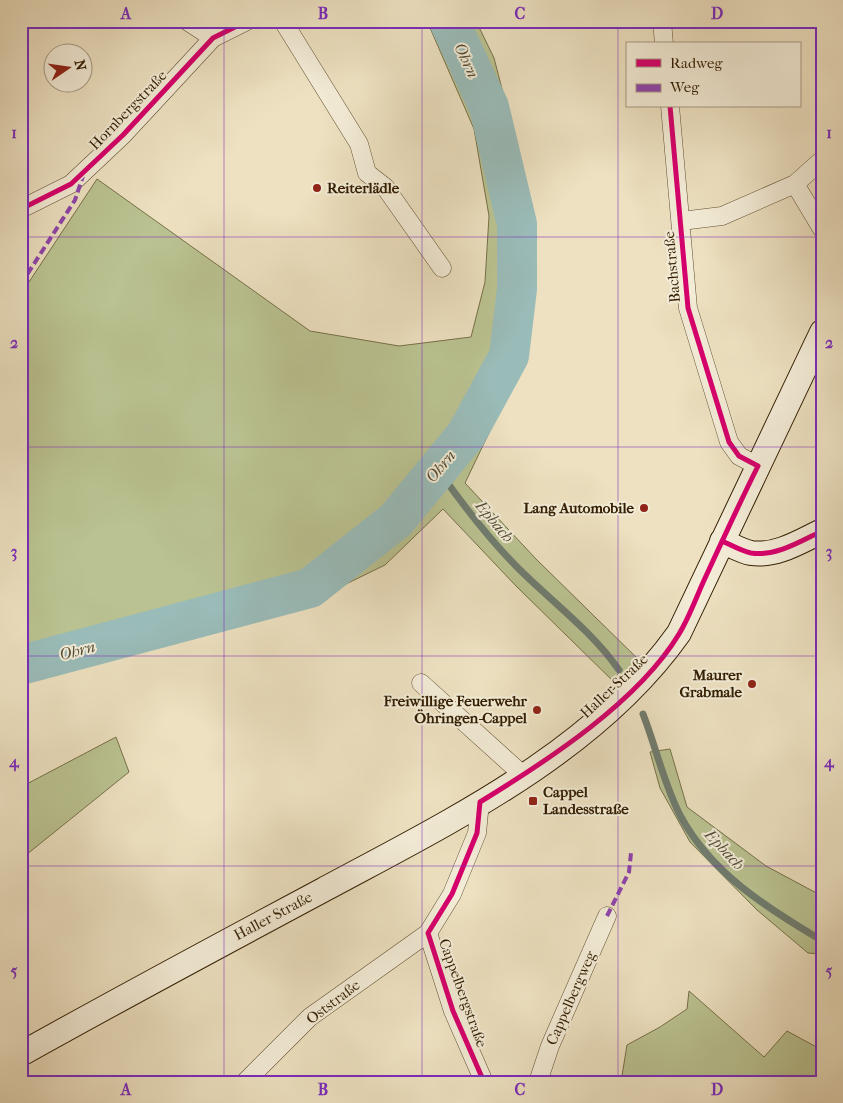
<svg xmlns="http://www.w3.org/2000/svg" width="843" height="1103" viewBox="0 0 843 1103" font-family="'IM FELL French Canon',serif">
<style>
.green{fill:#bac291;stroke:#767049}
.lines{fill:none;stroke-linecap:round;stroke-linejoin:round}
.stream{stroke:#707c6f;stroke-width:7}
.river{stroke:#9abcb9;stroke-width:40}
.street-casing{stroke:#614e31;stroke-width:19}
.secondary-casing{stroke:#321d01;stroke-width:26}
.street{stroke:#f3ecd7;stroke-width:18}
.secondary{stroke:#f3ecd7;stroke-width:24}
.quiet{stroke:#8e44ad;stroke-width:4;stroke-dasharray:8 4;stroke-linecap:butt}
.cycleway-casing{stroke:#f3ecd7;stroke-width:8}
.cycleway{stroke:#d6006c;stroke-width:5}
.grid{fill:none;stroke:#7b2cbf;stroke-width:1;stroke-opacity:0.55}
.poi-dot{fill:#8f2418;stroke:#f3ecd7;stroke-width:2}
.labels{text-anchor:middle;stroke-width:4;stroke-linejoin:round;paint-order:stroke}
.street-label{font-size:15px;fill:#321d01;stroke:#f3ecd7}
.poi-label{font-size:15px;font-weight:bold;fill:#321d01;stroke:#f3ecd7;text-anchor:end}
.water-label{font-size:16px;font-style:italic;fill:#514d38;stroke:#f3ecd7}
.neatline{fill:none;stroke:#7b2cbf;stroke-width:2}
.grid-label{font-size:16px;text-anchor:middle;font-weight:bold;fill:#7b2cbf}
</style>
<rect width="100%" height="100%" fill="#ede1c1"/>
<filter id="stains"><feTurbulence type="fractalNoise" baseFrequency=".004" numOctaves="4"/><feColorMatrix values="0 0 0 0 .2 0 0 0 0 .09 0 0 0 0 .02 0 0 0 .5 -.17"/></filter>
<radialGradient id="worn" r=".72"><stop offset=".6" stop-color="#630" stop-opacity="0"/><stop offset="1" stop-color="#630" stop-opacity=".3"/></radialGradient>
<path class="green" d="M427,21h49l18,37 29,112 10,107 -11,87 -57,119 71,76 105,103 -24,23 -101,-99 -73,-77 -58,56 -84,41 -105,27 -175,51v-390l76,-115 213,152 89,15 72,-9 14,-55 4,-66 -15,-87z
M116,737l13,35 -108,87v-72z
M670,749l17,58 79,59 56,30v58l-14,-1 -51,-43 -67,-68 -30,-54 -10,-36z
M689,991l75,66 23,-26 35,19v32h-201l6,-37 33,-18 27,-18z"/>
<g class="lines">
<path class="stream" d="M439,471c24,34 49,67 79,97 34,34 73,62 101,102
M643,714c13,33 21,71 38,103 30,55 83,89 135,120h6"/>
<path class="river" d="M21,665l289,-77 86,-68 70,-85 43,-79 8,-67v-65l-28,-117 -40,-86"/>
<g class="street-casing">
<path id="street" d="M187,21l26,17
M283,21l76,123 8,29 18,14 57,81
M662,21l2,23
M670,106l18,202 41,134 10,14 19,10
M795,184l27,45
M21,209l50,-25 52,-49 90,-97 34,-17
M681,221l41,-5 73,-32 27,-24
M421,683l103,93
M480,802l-3,31 -25,61 -24,39 25,78 31,71
M245,1082l65,-65 118,-84
M538,1082l12,-36 57,-130"/>
</g>
<g class="secondary-casing">
<path id="secondary" d="M722,541c9,4 19,10 29,12 25,4 50,-12 71,-22
M21,1054c100,-56 201,-110 302,-164 126,-68 272,-138 356,-257l143,-301"/>
</g>
<use href="#street" class="street"/>
<use href="#secondary" class="secondary"/>
<path class="quiet" d="M21,284l54,-84 8,-24
M607,916l22,-44 2,-19"/>
<g class="cycleway-casing">
<path id="cycleway" d="M21,209l50,-25 52,-49 90,-97 34,-17
M722,541c9,4 19,10 29,12 25,4 50,-12 71,-22
M484,1082l-31,-71 -25,-78 24,-39 25,-61 3,-31c67,-41 158,-100 199,-168 11,-18 18,-39 27,-58 17,-37 34,-74 52,-110l-19,-10 -10,-14 -41,-134 -18,-202"/>
</g>
<use href="#cycleway" class="cycleway"/>
</g>
<path class="grid" d="M224,21v1061M422,21v1061M618,21v1061M21,237h801M21,447h801M21,656h801M21,866h801"/>
<g class="poi-dot">
<circle cx="317" cy="188" r="5"/>
<circle cx="644" cy="508" r="5"/>
<circle cx="752" cy="684" r="5"/>
<circle cx="537" cy="710" r="5"/>
<rect x="528" y="796" width="10" height="10" rx="2.5"/>
</g>
<g class="labels">
<g class="street-label">
<text transform="translate(128 110) rotate(-46)" y="5">Hornbergstraße</text>
<text transform="translate(672 267) rotate(-95)" y="5">Bachstraße</text>
<text transform="translate(614 686) rotate(-43)" y="5">Haller Straße</text>
<text transform="translate(273 916) rotate(-28)" y="5">Haller Straße</text>
<text transform="translate(463 993) rotate(70)" y="5">Cappelbergstraße</text>
<text transform="translate(571 998) rotate(-66)" y="5">Cappelbergweg</text>
<text transform="translate(333 1002) rotate(-37)" y="5">Oststraße</text>
</g>
<g class="poi-label">
<text x="327" y="193" text-anchor="start">Reiterlädle</text>
<text x="634" y="513">Lang Automobile</text>
<text x="742" y="680">Maurer<tspan x="742" dy="17">Grabmale</tspan></text>
<text x="527" y="706">Freiwillige Feuerwehr<tspan x="527" dy="17">Öhringen-Cappel</tspan></text>
<text x="543" y="797" text-anchor="start">Cappel<tspan x="543" dy="17">Landesstraße</tspan></text>
</g>
<g class="water-label">
<text transform="translate(467 60) rotate(65)" y="6">Ohrn</text>
<text transform="translate(440 466) rotate(-50)" y="6">Ohrn</text>
<text transform="translate(495 521) rotate(50)" y="6">Epbach</text>
<text transform="translate(77 650) rotate(-15)" y="6">Ohrn</text>
<text transform="translate(725 849) rotate(47)" y="6">Epbach</text>
</g>
</g>
<rect width="843" height="1103" fill="none" stroke="#ede1c1" stroke-width="55"/>
<rect x="626" y="42" width="175" height="65" fill="#f3ecd7" stroke="#a69981"/>
<rect x="636" y="59" width="25" height="8" fill="#d6006c" stroke="#a69981"/>
<text x="670" y="68" font-size="15" fill="#321d01">Radweg</text>
<rect x="636" y="84" width="25" height="8" fill="#8e44ad" stroke="#a69981"/>
<text x="670" y="92" font-size="15" fill="#321d01">Weg</text>
<g transform="translate(68 68) rotate(77)"><circle r="24" fill="#f3ecd7" stroke="#a69981"/>
<path d="M0-4L9 19L0 12L-9 19Z" fill="#8f2418"/>
<text y="-8" font-size="14" font-weight="bold" text-anchor="middle" fill="#321d01">N</text>
</g>
<rect x="28" y="28" width="788" height="1048" class="neatline"/>
<g class="grid-label">
<text x="126" y="19">A</text>
<text x="323" y="19">B</text>
<text x="520" y="19">C</text>
<text x="717" y="19">D</text>
<text x="14" y="138">1</text>
<text x="829" y="138">1</text>
<text x="14" y="348">2</text>
<text x="829" y="348">2</text>
<text x="14" y="557">3</text>
<text x="829" y="557">3</text>
<text x="14" y="767">4</text>
<text x="829" y="767">4</text>
<text x="14" y="976">5</text>
<text x="829" y="976">5</text>
<text x="126" y="1095">A</text>
<text x="323" y="1095">B</text>
<text x="520" y="1095">C</text>
<text x="717" y="1095">D</text>
</g>
<rect width="100%" height="100%" filter="url(#stains)"/>
<rect width="100%" height="100%" fill="url(#worn)"/>
</svg>
